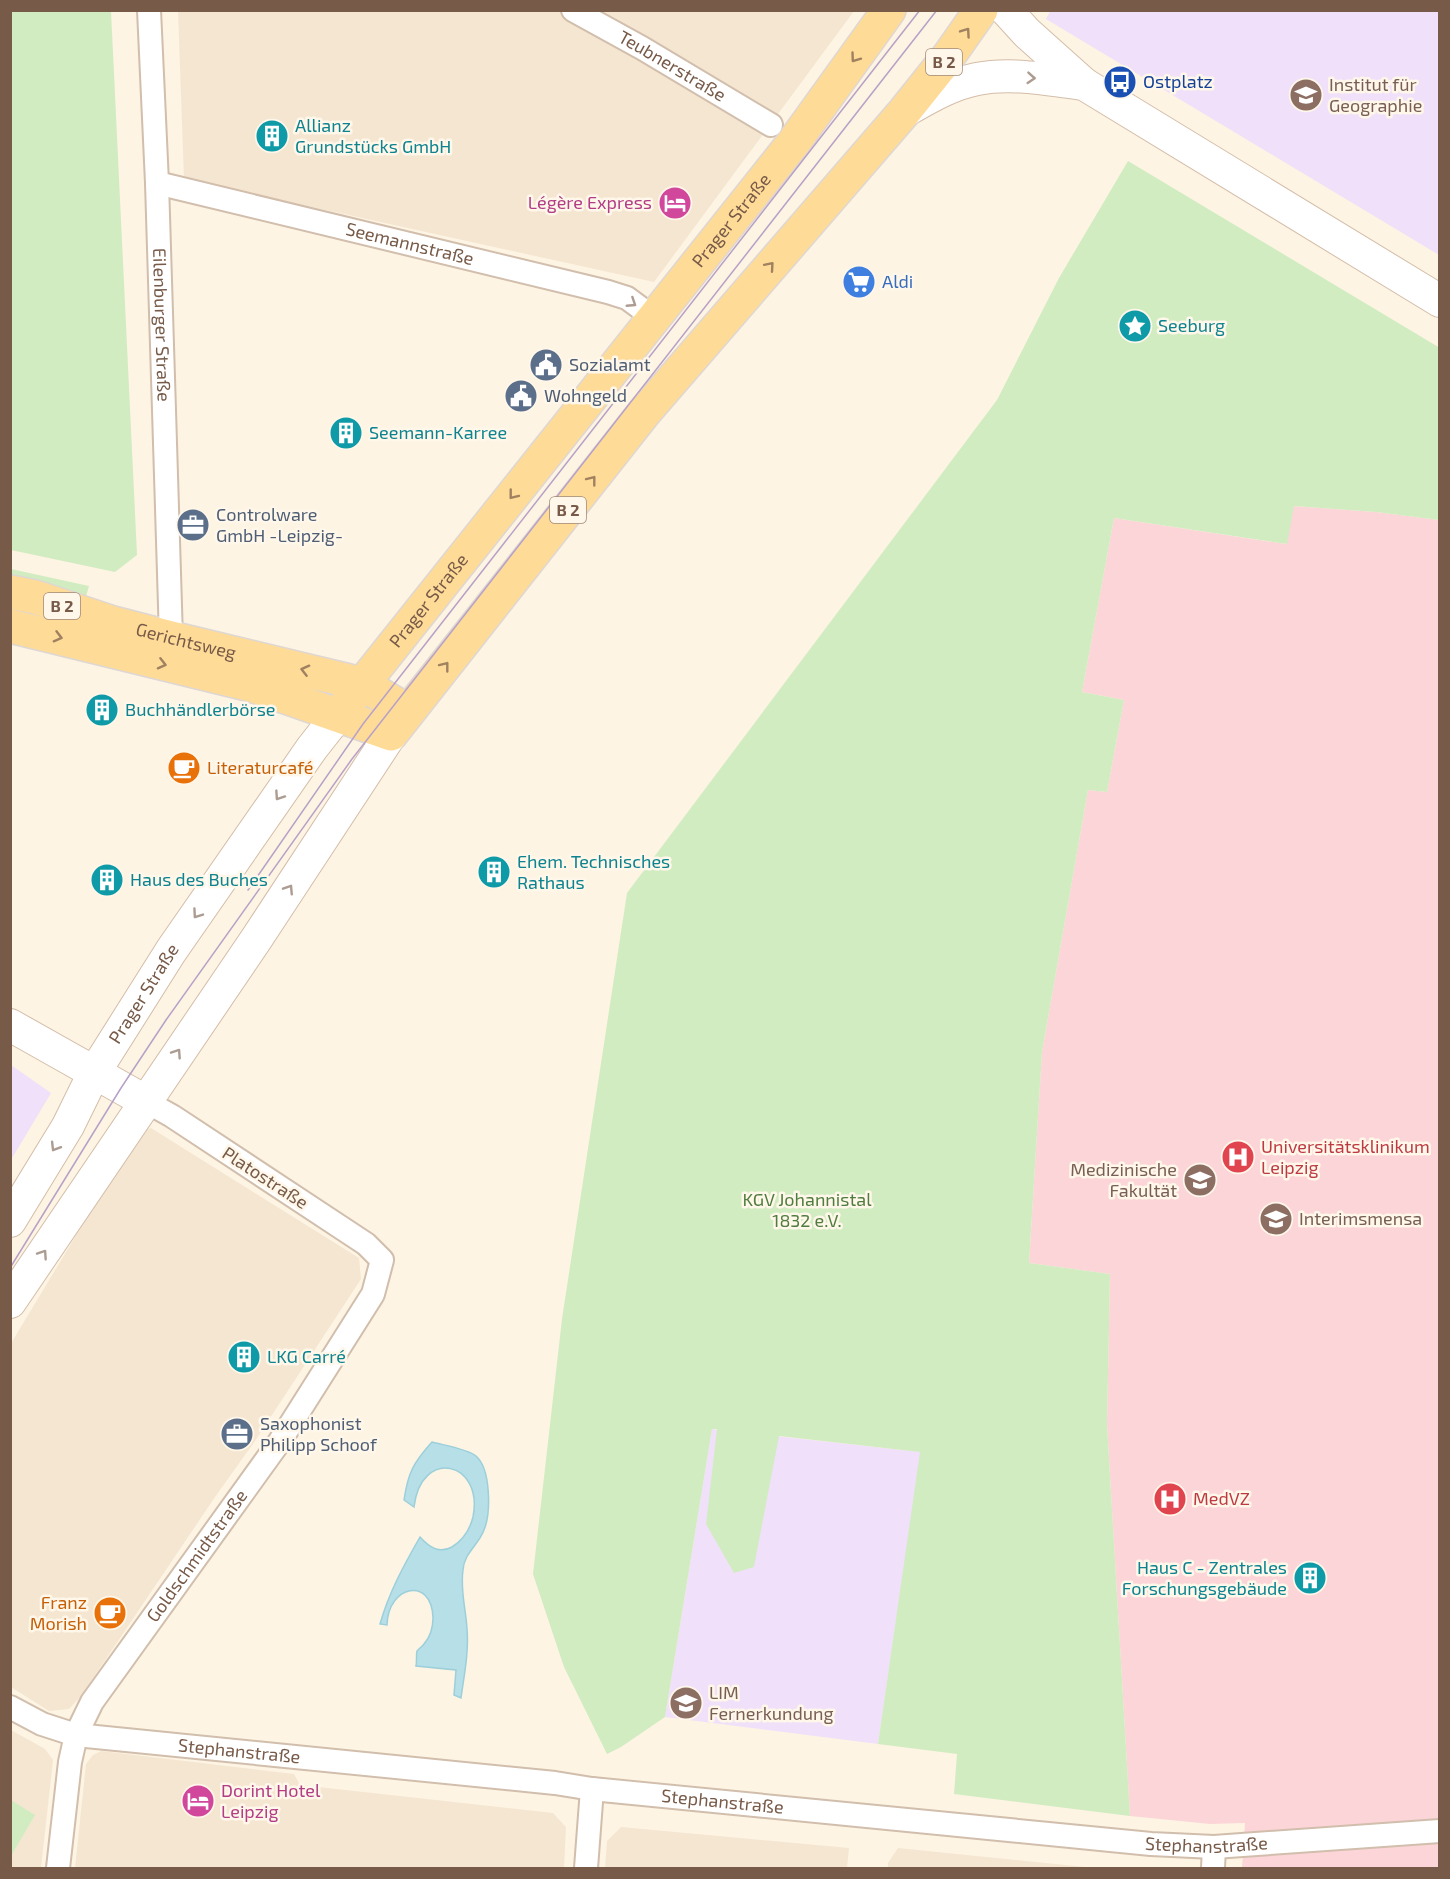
<svg xmlns="http://www.w3.org/2000/svg" width="1450" height="1879" viewBox="0 0 1450 1879" font-family="'Exo 2',sans-serif">
<style>
.residential{fill:#f5e6d1}
.education{fill:#f1e0fa}
.medical{fill:#fcd5d9}
.green{fill:#d1ecc1}
.water{fill:#b6dfe8;stroke:#9ccfda;stroke-width:1.5}
.lines{fill:none;stroke-linecap:round;stroke-linejoin:round}
.street-casing{stroke:#d1beac;stroke-width:26}
.secondary-casing{stroke:#d4bda9;stroke-width:34}
.primary-casing{stroke:#ded7d3;stroke-width:36}
.street{stroke:#fff;stroke-width:22}
.secondary{stroke:#fff;stroke-width:32}
.primary{stroke:#ffdb98;stroke-width:33}
.tram{stroke:#b7a1c7;stroke-width:1.5}
.oneway{stroke:#a08160}
.oneway2{stroke:#ad9c91}
.labels{text-anchor:middle;stroke-width:5;stroke-linejoin:round;paint-order:stroke}
.shield{fill:#fff7ea;stroke:#a08979;stroke-width:1.5}
.shield-label{font-size:16px;font-weight:bold;fill:#775a48}
.street-label{font-size:18px;fill:#775a48;stroke:#fff7ea}
.transit-label{font-size:18px;fill:#164399;stroke:#fff7ea;text-anchor:start}
.education-label{font-size:18px;fill:#785e54;stroke:#fff7ea;text-anchor:start}
.culture-label{font-size:18px;fill:#0d838f;stroke:#fff7ea;text-anchor:start}
.hotel-label{font-size:18px;fill:#b23c85;stroke:#fff7ea;text-anchor:end}
.shop-label{font-size:18px;fill:#366cbe;stroke:#fff7ea;text-anchor:start}
.service-label{font-size:18px;fill:#4e5e75;stroke:#fff7ea;text-anchor:start}
.food-label{font-size:18px;fill:#c56008;stroke:#fff7ea;text-anchor:start}
.health-label{font-size:18px;fill:#be3a42;stroke:#fff7ea;text-anchor:start}
.park-label{font-size:18px;fill:#4f7d3f;stroke:#fff7ea}
</style>
<rect width="100%" height="100%" fill="#fdf4e3"/>
<path class="residential" d="M178,11h676l-200,271 -470,-103z
M151,1128l208,130 2,21 -106,162 -40,56 -134,199 -12,13 -20,2 -38,-24 -1,-342 129,-214z
M11,1730l34,19 8,11 -12,108h-30z
M101,1751l193,23 6,11 253,28 13,14 -2,41h-489l11,-104 7,-9z
M621,1827l228,21 -2,20h-242l2,-27z
M898,1848l197,20h-207v-5z"/>
<path class="education" d="M1051,10l388,1v244l-393,-236z
M11,1065l40,28 -40,67z
M712,1429l209,23 -43,292 -213,-27z"/>
<path class="medical" d="M1293,506l83,6 63,8v1348h-197l3,-45 -35,1 -80,-8 -23,-392 3,-150 -81,-11 13,-211 46,-262 19,2 17,-92 -42,-8 32,-174 172,26z"/>
<path class="green" d="M10,11h101l26,544 -22,17 -104,-22z
M1128,161l312,187 -1,172 -63,-8 -82,-6 -7,38 -173,-26 -32,174 42,8 -17,92 -19,-2 -46,262 -13,211 81,11 -3,150 23,392 -176,-22 3,-40 -79,-10 42,-292 -141,-16 -25,131 -20,6 -28,-49 11,-95h-5l-47,288 -44,30 -14,7 -43,-87 -31,-93 29,-255 65,-426 370,-493 62,-122z
M11,569l78,17 -4,14 -74,-22z
M11,1800l24,15 -24,41z"/>
<path class="water" d="M432,1442c11,3 36,7 44,14 15,13 15,57 8,74 -6,16 -20,23 -21,40 -3,20 3,40 4,59 2,23 -3,47 -6,69l-7,-3 2,-25 -40,-4c1,-5 0,-11 1,-15 1,-2 5,-4 7,-7 6,-7 9,-16 9,-26 -1,-42 -45,-33 -46,7l-7,-1c9,-32 24,-59 40,-87 9,10 19,17 32,10 11,-7 18,-18 21,-30 11,-56 -52,-70 -59,-10l-10,-7c4,-27 9,-37 28,-58z"/>
<g class="lines">
<g class="street-casing">
<g id="street">
<path id="s1" d="M149,10l8,173 14,455"/>
<path id="s2" d="M573,10l69,38 129,77"/>
<path id="s3" d="M157,183l451,109 19,6 27,20"/>
<path id="s4" d="M10,1707l32,17 34,11 479,48 37,6 559,55 63,3 226,-16"/>
<path id="s5" d="M58,1868l12,-106 6,-27 16,-33 188,-261 93,-147 9,-34 -16,-16 -194,-128 -27,-15"/>
<path d="M586,1868l6,-79"/>
<path d="M1213,1868l1,-21"/>
</g>
</g>
<g class="secondary-casing">
<g id="secondary">
<path d="M1006,10l21,23 57,51"/>
<path d="M905,111c23,-13 46,-27 72,-32 35,-7 73,1 107,5l356,217"/>
<path d="M10,1025l135,76"/>
<path id="s6" d="M10,1221l58,-95 26,-53 77,-122 141,-203 26,-33"/>
<path d="M10,1302l247,-364 134,-204"/>
</g>
</g>
<g class="primary-casing">
<g id="primary">
<path id="s7" d="M10,592l25,5 78,26 58,15 191,46 46,27"/>
<path d="M10,626l241,59 140,49 252,-320 261,-302 44,-55 33,-47"/>
<path id="s8" d="M338,715l456,-573 95,-132"/>
</g>
</g>
<use href="#street" class="street"/>
<use href="#secondary" class="secondary"/>
<use href="#primary" class="primary"/>
<path class="tram" d="M248,890l115,-166 557,-714
M10,1268l111,-180 45,-68 186,-261 585,-749"/>
</g>
<defs><path id="oneway-chevron" d="M-2-3.5L2.5 0L-2 3.5" fill="none" stroke-width="1.6" stroke-linecap="round" stroke-linejoin="round" transform="scale(1.5)"/></defs>
<g class="oneway">
<use href="#oneway-chevron" transform="translate(966 32) rotate(-55)"/>
<use href="#oneway-chevron" transform="translate(855 58) rotate(126)"/>
<use href="#oneway-chevron" transform="translate(770 266) rotate(-49)"/>
<use href="#oneway-chevron" transform="translate(592 480) rotate(-52)"/>
<use href="#oneway-chevron" transform="translate(513 495) rotate(128)"/>
<use href="#oneway-chevron" transform="translate(58 637) rotate(15)"/>
<use href="#oneway-chevron" transform="translate(162 664) rotate(14)"/>
<use href="#oneway-chevron" transform="translate(445 666) rotate(-52)"/>
<use href="#oneway-chevron" transform="translate(305 670) rotate(-166)"/>
</g>
<g class="oneway2">
<use href="#oneway-chevron" transform="translate(1031 78) rotate(4)"/>
<use href="#oneway-chevron" transform="translate(632 303) rotate(33)"/>
<use href="#oneway-chevron" transform="translate(279 796) rotate(124)"/>
<use href="#oneway-chevron" transform="translate(289 889) rotate(-57)"/>
<use href="#oneway-chevron" transform="translate(197 914) rotate(125)"/>
<use href="#oneway-chevron" transform="translate(177 1053) rotate(-56)"/>
<use href="#oneway-chevron" transform="translate(55 1147) rotate(121)"/>
<use href="#oneway-chevron" transform="translate(43 1254) rotate(-56)"/>
</g>
<defs>
<g id="bus-disc" transform="scale(1.725)"><circle r="9.5" fill="#1a4fb4" stroke="#fff7ea"/><path d="M-5-6H5V4H4V6H2V4H-2V6H-4V4H-5ZM-3.5-4V0h7V-4ZM-3.5 1.2v1.5H-2V1.2ZM2 1.2v1.5H3.5V1.2Z" fill="#fff"/></g>
<g id="university-disc" transform="scale(1.725)"><circle r="9.5" fill="#8d6e63" stroke="#fff7ea"/><path d="M0-5L7-2L0 1L-7-2ZM-4 1L0 2.5L4 1V4Q0 6-4 4Z" fill="#fff"/></g>
<g id="building-disc" transform="scale(1.725)"><circle r="9.5" fill="#0f9aa8" stroke="#fff7ea"/><path d="M-4-6H4V6H1V3H-1V6H-4ZM-2.5-4.3h1.7v1.8h-1.7ZM.8-4.3h1.7v1.8H.8ZM-2.5-1h1.7V.8h-1.7ZM.8-1h1.7V.8H.8Z" fill="#fff"/></g>
<g id="hotel-disc" transform="scale(1.725)"><circle r="9.5" fill="#d1479c" stroke="#fff7ea"/><path d="M-6-4.5h1.5V1H6V5H4.5V3h-9V5H-6ZM-4 0a1.8 1.8 0 1 1 3.6 0ZM.5 0V-2.5h3Q6-2.5 6 0Z" fill="#fff"/></g>
<g id="supermarket-disc" transform="scale(1.725)"><circle r="9.5" fill="#3f7fe0" stroke="#fff7ea"/><path d="M-6-5.5h2.5l.6 2H6L4.5 2H-2.5L-4.4-4H-6ZM-1.5 3.2a1.3 1.3 0 1 0 .1 0ZM3 3.2a1.3 1.3 0 1 0 .1 0Z" fill="#fff"/></g>
<g id="sight-disc" transform="scale(1.725)"><circle r="9.5" fill="#0f9aa8" stroke="#fff7ea"/><path d="M0-6L1.8-2.2L6-1.7L2.9 1.2L3.7 5.4L0 3.3L-3.7 5.4L-2.9 1.2L-6-1.7L-1.8-2.2Z" fill="#fff"/></g>
<g id="civic-disc" transform="scale(1.725)"><circle r="9.5" fill="#5c6f8a" stroke="#fff7ea"/><path d="M-.6-6.5H3V-4.5H.6V-3L4-1V1h2V6H-6V1h2V-1L-.6-3ZM-1.2 2.5V6h2.4V2.5Z" fill="#fff"/></g>
<g id="office-disc" transform="scale(1.725)"><circle r="9.5" fill="#5c6f8a" stroke="#fff7ea"/><path d="M-6-3h4V-5.5h4V-3h4V5H-6ZM-1-4.5V-3h2v-1.5ZM-6 0V1H6V0Z" fill="#fff"/></g>
<g id="cafe-disc" transform="scale(1.725)"><circle r="9.5" fill="#e8710a" stroke="#fff7ea"/><path d="M-5.5-4.5H6V0H3Q3 3.5 0 3.5H-2.5Q-5.5 3.5-5.5 0ZM3-3.2v2h1.7v-2ZM-6 4.5H4V6H-6Z" fill="#fff"/></g>
<g id="hospital-disc" transform="scale(1.725)"><circle r="9.5" fill="#e0444e" stroke="#fff7ea"/><path d="M-5-5h3v3.5h4V-5h3V5h-3V1.5h-4V5h-3Z" fill="#fff"/></g>
</defs>
<g fill-rule="evenodd">
<use href="#bus-disc" x="1120" y="82"/>
<use href="#university-disc" x="1306" y="95"/>
<use href="#building-disc" x="272" y="136"/>
<use href="#hotel-disc" x="675" y="203"/>
<use href="#supermarket-disc" x="859" y="282"/>
<use href="#sight-disc" x="1135" y="326"/>
<use href="#civic-disc" x="546" y="365"/>
<use href="#civic-disc" x="521" y="396"/>
<use href="#building-disc" x="346" y="433"/>
<use href="#office-disc" x="193" y="525"/>
<use href="#building-disc" x="102" y="710"/>
<use href="#cafe-disc" x="184" y="768"/>
<use href="#building-disc" x="494" y="872"/>
<use href="#building-disc" x="107" y="880"/>
<use href="#hospital-disc" x="1238" y="1157"/>
<use href="#university-disc" x="1200" y="1180"/>
<use href="#university-disc" x="1276" y="1219"/>
<use href="#building-disc" x="244" y="1357"/>
<use href="#office-disc" x="237" y="1434"/>
<use href="#hospital-disc" x="1170" y="1499"/>
<use href="#building-disc" x="1310" y="1578"/>
<use href="#cafe-disc" x="110" y="1613"/>
<use href="#university-disc" x="686" y="1703"/>
<use href="#hotel-disc" x="198" y="1801"/>
</g>
<g class="labels">
<g class="shield">
<rect x="926" y="49" width="36" height="26" rx="4.5"/>
<rect x="550" y="497" width="36" height="26" rx="4.5"/>
<rect x="44" y="593" width="36" height="26" rx="4.5"/>
</g>
<g class="shield-label">
<text x="944" y="68">B 2</text>
<text x="568" y="516">B 2</text>
<text x="62" y="612">B 2</text>
</g>
<g class="street-label">
<text dy="6" stroke="none"><textPath href="#s2" startOffset="114">Teubnerstraße</textPath></text>
<text dy="6" stroke="none"><textPath href="#s8" startOffset="632">Prager Straße</textPath></text>
<text dy="6" stroke="none"><textPath href="#s3" startOffset="260">Seemannstraße</textPath></text>
<text dy="6" stroke="none"><textPath href="#s1" startOffset="315">Eilenburger Straße</textPath></text>
<text dy="6" stroke="none"><textPath href="#s8" startOffset="146">Prager Straße</textPath></text>
<text dy="6" stroke="none"><textPath href="#s7" startOffset="183">Gerichtsweg</textPath></text>
<text dy="6" stroke="none"><textPath href="#s6" startOffset="264">Prager Straße</textPath></text>
<text transform="translate(265 1178) rotate(33)" y="6">Platostraße</text>
<text dy="6" stroke="none"><textPath href="#s5" startOffset="351">Goldschmidtstraße</textPath></text>
<text dy="6" stroke="none"><textPath href="#s4" startOffset="236">Stephanstraße</textPath></text>
<text dy="6" stroke="none"><textPath href="#s4" startOffset="722">Stephanstraße</textPath></text>
<text dy="6" stroke="none"><textPath href="#s4" startOffset="1208">Stephanstraße</textPath></text>
</g>
<g class="transit-label">
<text x="1143" y="88">Ostplatz</text>
</g>
<g class="education-label">
<text x="1329" y="91">Institut für<tspan x="1329" dy="21">Geographie</tspan></text>
<text x="1177" y="1176" text-anchor="end">Medizinische<tspan x="1177" dy="21">Fakultät</tspan></text>
<text x="1299" y="1225">Interimsmensa</text>
<text x="709" y="1699">LIM<tspan x="709" dy="21">Fernerkundung</tspan></text>
</g>
<g class="culture-label">
<text x="295" y="132">Allianz<tspan x="295" dy="21">Grundstücks GmbH</tspan></text>
<text x="1158" y="332">Seeburg</text>
<text x="369" y="439">Seemann-Karree</text>
<text x="125" y="716">Buchhändlerbörse</text>
<text x="517" y="868">Ehem. Technisches<tspan x="517" dy="21">Rathaus</tspan></text>
<text x="130" y="886">Haus des Buches</text>
<text x="267" y="1363">LKG Carré</text>
<text x="1287" y="1574" text-anchor="end">Haus C - Zentrales<tspan x="1287" dy="21">Forschungsgebäude</tspan></text>
</g>
<g class="hotel-label">
<text x="652" y="209">Légère Express</text>
<text x="221" y="1797" text-anchor="start">Dorint Hotel<tspan x="221" dy="21">Leipzig</tspan></text>
</g>
<g class="shop-label">
<text x="882" y="288">Aldi</text>
</g>
<g class="service-label">
<text x="569" y="371">Sozialamt</text>
<text x="544" y="402">Wohngeld</text>
<text x="216" y="521">Controlware<tspan x="216" dy="21">GmbH -Leipzig-</tspan></text>
<text x="260" y="1430">Saxophonist<tspan x="260" dy="21">Philipp Schoof</tspan></text>
</g>
<g class="food-label">
<text x="207" y="774">Literaturcafé</text>
<text x="87" y="1609" text-anchor="end">Franz<tspan x="87" dy="21">Morish</tspan></text>
</g>
<g class="health-label">
<text x="1261" y="1153">Universitätsklinikum<tspan x="1261" dy="21">Leipzig</tspan></text>
<text x="1193" y="1505">MedVZ</text>
</g>
<g class="park-label">
<text x="807" y="1206">KGV Johannistal<tspan x="807" dy="21">1832 e.V.</tspan></text>
</g>
</g>
<rect width="1450" height="1879" fill="none" stroke="#775a48" stroke-width="24"/>
</svg>
